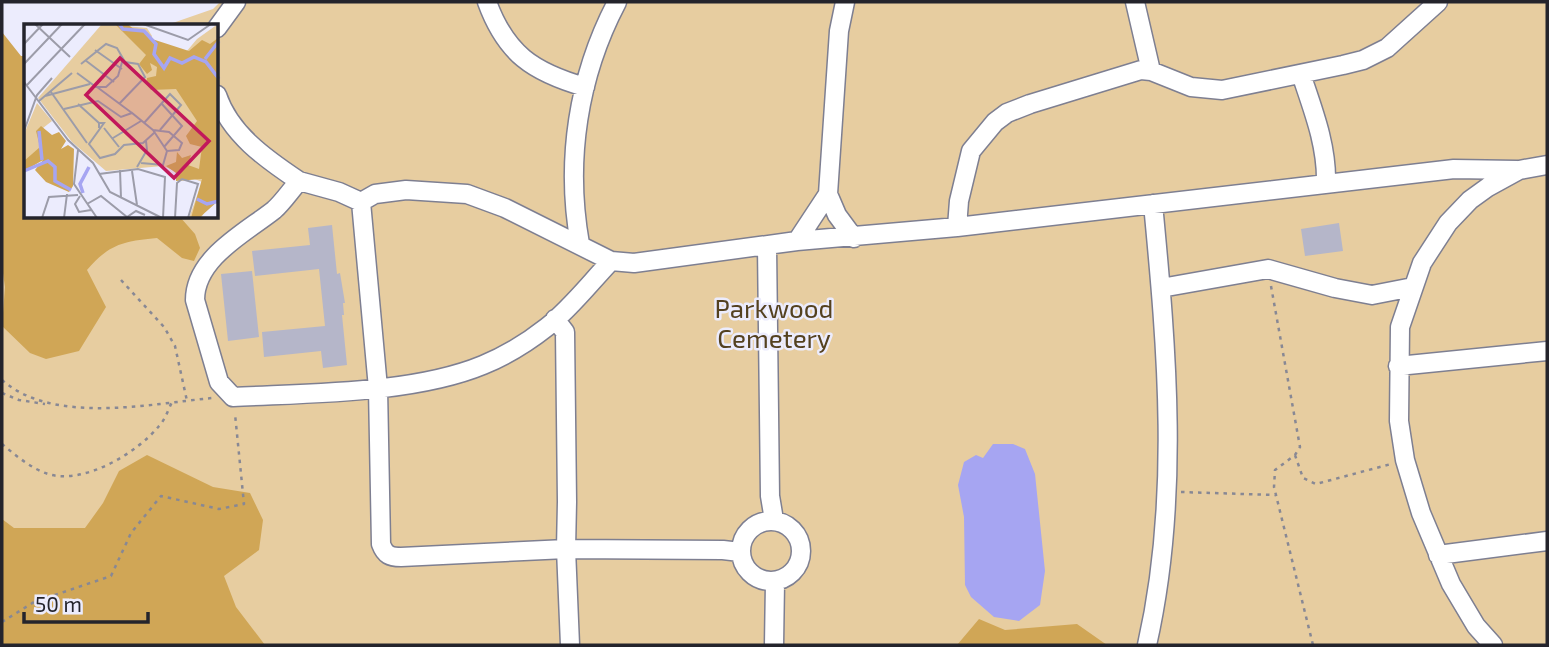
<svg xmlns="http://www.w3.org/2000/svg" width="1549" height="647" viewBox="0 0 1549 647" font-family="'Exo 2',sans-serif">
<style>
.green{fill:#e7cda0}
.forest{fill:#d0a656}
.water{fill:#a6a5f2}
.building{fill:#b5b6c9}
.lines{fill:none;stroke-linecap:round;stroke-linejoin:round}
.minor-casing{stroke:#7e7f91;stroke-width:21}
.path{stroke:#888894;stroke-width:2.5;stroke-dasharray:3.5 5;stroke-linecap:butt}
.minor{stroke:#fff;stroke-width:18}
.labels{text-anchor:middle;stroke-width:5;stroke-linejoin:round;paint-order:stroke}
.park-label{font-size:26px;fill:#54411f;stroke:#ececfd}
.inset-river{fill:none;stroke:#a6a5f2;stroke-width:3.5}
.inset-road{fill:none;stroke:#9c9ca9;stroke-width:2}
.view{fill:#c2185b;fill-opacity:0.15;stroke:#c2185b;stroke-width:3.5}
.inset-edge{fill:none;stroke:#24242c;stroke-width:3.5}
</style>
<rect width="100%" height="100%" fill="#ececfd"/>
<path class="green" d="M220,2h1327v643h-1545v-560l24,132h191v-191h-53l49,-17z"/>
<path class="forest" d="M2,32l19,24h5v161h154l15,17 5,14 -6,13 -12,-3 -25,-20c-33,3 -48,6 -70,32l19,37 -27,44 -33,8 -16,-6 -28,-27 3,-39 -3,-21z
M147,455l66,32 37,6 13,27 -4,30 -35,26 12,31 29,38h-263v-126l12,9h71l18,-25 16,-32z
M979,619l26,11 72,-6 30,21h-150z"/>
<path class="water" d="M993,444h20l12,5 10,25 10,97 -5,34 -21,16 -25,-4 -23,-20 -6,-12 -1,-68 -6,-32 6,-23 12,-7 7,3z"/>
<path class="building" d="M1339,223l4,28 -38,5 -4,-27z
M332,225l5,49 3,-1 5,30h-2l1,12h-2l5,50 -24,3 -2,-17 -57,6 -2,-25 63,-6 -6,-57 -64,7 -3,-25 58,-6 -2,-17z
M252,271l7,66 -31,4 -7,-67z"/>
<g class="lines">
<g class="minor-casing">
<path id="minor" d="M487,2c19,52 46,70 98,85
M1135,2l16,69
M217,28l19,-26
M1301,74c12,36 26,71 25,109
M217,95c13,39 49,64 82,86
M828,194l9,21 17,23
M361,202l17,186 3,156c4,11 9,13 20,13l165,-8 157,1 17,2
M957,227l497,-58 63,1
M797,241l31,-47 11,-163 6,-29
M580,244c-15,-83 -2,-168 37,-242
M767,246l3,250 4,24
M611,261l-106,-53 -38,-14 -61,-4 -31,4 -14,8 -22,-10 -40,-11c-8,9 -16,21 -25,29 -29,23 -79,48 -79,90l24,82 14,15c75,-4 180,-3 250,-32 22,-9 45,-23 64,-38 24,-19 43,-44 64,-66l23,2 163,-22 160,-14 2,-26 12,-50 24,-29 12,-9 23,-9 111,-34 10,1 40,16 31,3 121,-25 20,-5 24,-12 51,-46
M1161,288l107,-19 67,19 37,7 41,-8
M555,319l10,13 2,170 -1,47 4,96
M1398,366l149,-15
M741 551a30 30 0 1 1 60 0a30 30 0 1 1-60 0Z
M1438,555l109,-14
M774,645l1,-63
M1147,645c33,-145 20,-295 6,-441
M1493,645l-17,-19 -25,-42 -30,-71 -16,-53 -6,-39 1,-94 22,-64 26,-40 22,-23 18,-13 31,-17 28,-5"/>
</g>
<path class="path" d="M121,280l43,47 11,19 12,55
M1271,286l29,161 -5,8 -20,15 -1,17 39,158
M2,380c51,45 147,24 210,18
M2,393l17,7 26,4
M2,444c13,11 30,25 46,30 36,11 89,-21 111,-48 6,-6 9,-16 13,-24
M1295,455l8,23 13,6 75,-20
M1181,492l95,3
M2,622l32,-20 77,-26 20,-43 30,-37 58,13 25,-5 -9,-90"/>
<use href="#minor" class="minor"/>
</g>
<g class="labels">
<g class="park-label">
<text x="774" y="318">Parkwood<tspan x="774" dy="30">Cemetery</tspan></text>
</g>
</g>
<g transform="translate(24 24)">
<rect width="194" height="194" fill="#ececfd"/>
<path d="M78,0l45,4 5,8 -4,12 23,22 26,-31 21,-15v166l-17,28h-12l13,-36 -39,-16 -57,5 -34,-29 -34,-44zM13,79l15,18 -9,7 18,21 -37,22v-37z" fill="#e7cda0"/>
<path d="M91,0h12l11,8h9l5,7 37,12 13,-11 8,4 8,-6v163l-19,17h-8l11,-39 -26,2v-8l-10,-7 10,-4 1,-10 5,6 9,-3 -3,10 11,4 3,-22 -12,-3 -4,-8 11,-15 -21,-32 -25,1 -5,-6 1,-6 9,-2 1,-9 -7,-4 2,7 -5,4 -8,-10 7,-9zM17,102l11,9 7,-3 7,9 -5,8 7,-4 6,4 -1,37 -4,6 -23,-10 -11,-12 8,-10 -19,11v-10l16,-14 -4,-16z" fill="#d0a656"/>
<path class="inset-river" d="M95,0l4,5 21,2 12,13 -2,10 10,14 6,-10 12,5 12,-6 12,5 13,17M181,35l14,-18M15,107l3,29M0,147l24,-10 7,6v14l16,9M59,169l-3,-9 9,-17M173,175l10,5 12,-3"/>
<path class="inset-road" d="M11,0l35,33M119,0l45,16 23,-16M0,20l19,-20M71,26l27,19M61,36l29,22M0,40l38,-40M57,40l25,-20 11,4 8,14 13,2 7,13 -26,27M53,49l19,14h10l12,-11 5,-17M0,58l44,58 25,23 17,29 52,26M3,61l58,-61M73,63l35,26M27,68l36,51M21,72l45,-12M15,77l33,-28M137,79l21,23 -18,21M54,80l21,19M40,85l34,-8 23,16 11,-4 21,17 16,2 13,11 -3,7 -12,1 -14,-21M120,99l26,-29 11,11 -21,25M75,104v-5h5l-15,21 11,14 15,-4 9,-9 19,-2 11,-10M80,104l15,19M0,107l13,-36 15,-17M89,114l28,-17M54,126l-4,34 23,34M117,139l22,2 4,-14M113,143l10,-17 -1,-9M96,146l1,28M108,147l5,34M75,150l39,-5 27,8 -2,41M56,172l-5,8 4,8 12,-2M63,180l14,-8 26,21 9,-6 9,4M18,194l7,-21 29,-2M40,194l3,-24M151,194l2,-35 5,-4 16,5 -10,34"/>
<path class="view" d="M96,34l89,83 -35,37 -88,-83z"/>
<rect width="194" height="194" class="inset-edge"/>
</g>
<rect width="1549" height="647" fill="none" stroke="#24242c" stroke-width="7"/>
<path d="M24 612v10h124v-10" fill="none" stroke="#24242c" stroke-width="3.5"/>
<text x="35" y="612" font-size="21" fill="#24242c" stroke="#ececfd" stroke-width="5" paint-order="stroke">50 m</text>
</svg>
